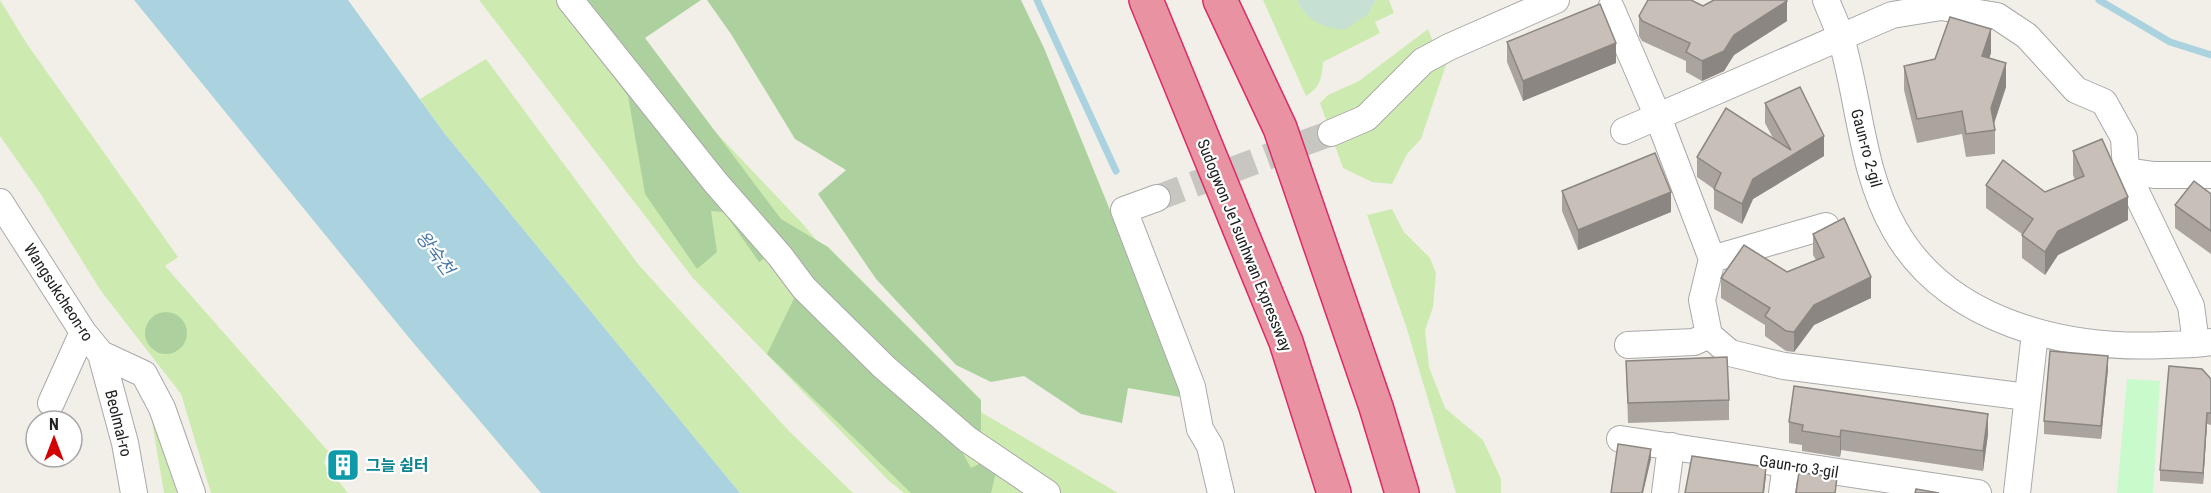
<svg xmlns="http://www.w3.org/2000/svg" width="2211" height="493" viewBox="0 0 2211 493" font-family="'Roboto Condensed','Noto Sans KR',sans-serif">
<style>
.grass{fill:#cdebb0}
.forest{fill:#add19e}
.wetland{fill:#c6e0d4}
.park{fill:#c8facc}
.water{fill:#aad3df}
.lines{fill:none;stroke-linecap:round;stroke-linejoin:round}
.stream{stroke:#aad3df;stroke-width:7}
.minor-tunnel{stroke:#c8c6c1;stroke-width:26;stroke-dasharray:26 13;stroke-linecap:butt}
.minor-casing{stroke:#a9a9a9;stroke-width:28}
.highway-casing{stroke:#dc2a67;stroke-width:36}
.minor{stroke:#fff;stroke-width:26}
.highway{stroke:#e892a2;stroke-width:33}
.wall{fill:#aba49e}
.shaded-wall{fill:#8b8681}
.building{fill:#c7bfb8;stroke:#8b8681;stroke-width:1.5}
.labels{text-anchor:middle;stroke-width:4.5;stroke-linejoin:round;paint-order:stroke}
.street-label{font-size:16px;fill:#222;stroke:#fff}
.culture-label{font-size:16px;font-weight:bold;fill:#0d838f;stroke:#fff;text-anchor:start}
.water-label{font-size:18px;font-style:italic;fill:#4a7aab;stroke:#fff}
</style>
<rect width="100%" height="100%" fill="#f2efe9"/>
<path class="grass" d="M0,0l27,44 151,213 -13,9 163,185 -4,12 24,30h-137l-30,-99 -80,-103 -63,-101 -38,-54z
M479,0h111l212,223 140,166 176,104h-214l-15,-12 -197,-204z
M1263,0h34l4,8 67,6 8,-14h13l5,13 -19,9 5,11 -57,29c-1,15 -3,26 -17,34z
M1428,29l7,18 -90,90 40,-19 47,-52 17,-10 -28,83 -14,15 -15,30 -20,-2 -29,-14 -23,-65 8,-8 31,-14z
M486,59l152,205 150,166 65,63h-113l-295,-359 -25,-35z
M1392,209l12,23 26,26 6,15 -3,34 -8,23 4,37 16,41 38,32 18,39v14h-45l-50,-167 -39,-111z
M150,410l27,83h-13z"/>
<path class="forest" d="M556,0h145l-56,38 136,181 47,28 153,153v36l-18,-19 -5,27 13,24 18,-9 8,9 -6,25h-80l-144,-139 37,-76 -24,-30 -21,14 -35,-50 -13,-1 6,41 -20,17 -52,-75 -17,-98z
M707,0h314l23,48 134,329 2,20 -52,-9 -6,35 -41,-9 -57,-38 -33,6 -35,-17 -80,-86 -58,-85 28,-24 -51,-31 -64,-105z
M145 333a21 21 0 1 1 42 0a21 21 0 1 1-42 0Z"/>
<path class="wetland" d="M1297,0h79l-8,14 -24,16c-23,-4 -36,-8 -47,-30z"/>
<path class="park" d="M2127,379l33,2 -7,112h-36z"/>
<path class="water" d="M134,0h214l97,134 295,359h-199l-131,-154z"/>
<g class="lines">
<path class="stream" d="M1037,0l79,171
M2099,0l71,42 41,13"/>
<path class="minor-tunnel" d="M1157,198l174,-65"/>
<g class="minor-casing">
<path id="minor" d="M570,0l146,183 64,73 24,32 80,79 83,72 80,54
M1826,0c5,13 11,25 15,38 19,64 20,133 54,192 53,93 171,120 271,115 15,-1 30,0 45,-3
M1611,8l47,109 54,142 -10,41 7,35 21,18 54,13 243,31
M1624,131l268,-116 49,-8 56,9 30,20 49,54 28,12 20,36 2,33 65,135 5,37
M1331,133l35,-15 57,-57 26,-14 107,-47
M2126,171l28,4h57
M1157,198l-33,12 68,177 8,42 10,17 11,47
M0,202l83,130 18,22 43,20 18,34 30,85
M1712,259l114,-33
M1628,345l66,-3 15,-7
M101,354l24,89 9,50
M51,403l32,-71
M1620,439l358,54
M1665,493l6,-47
M1782,493l4,-29
M2017,493l18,-160"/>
</g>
<g class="highway-casing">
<path id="highway" d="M1146,0l140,342 48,151
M1220,0l60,128 96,279 26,86"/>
</g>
<use href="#minor" class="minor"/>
<use href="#highway" class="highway"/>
</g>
<path class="wall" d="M1639,16l148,5 -53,34 -10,16 -22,10 -16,-9v-11l-44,-20 -3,-5z
M1507,42l109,21 -93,38 -16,-39z
M1991,53l-2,5 17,29 -12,37 1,6v24l-29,3 -4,-23 -45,9 -13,-53v-24z
M1765,103l59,53 -71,43 -11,25 -28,-15v-20l-17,-12v-20l77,-17 -9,-17z
M2073,151l55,69 -70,35 -13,20 -23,-17v-24l-36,-26v-23l59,7 30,-12 -2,-5z
M1562,191l109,21 -93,38 -16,-39z
M2211,194v60l-36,-26v-23z
M1813,234l58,64 -57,27 -20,27 -8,-1 -21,-15v-11l-44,-27v-20l66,-6 29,-12 -3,-5z
M1626,361l103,39v20l-101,3z
M2108,369l-7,70 -57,-5v-13z
M2211,379v46l-4,-1 -4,60 -43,-3v-11z
M1789,422l199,12 -5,37 -142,-21 -1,7 -38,-6v-6l-13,-2z"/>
<path class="shaded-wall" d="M1787,1v20l-53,34 -10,16 -22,10v-20l32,-26z
M1991,29v24l-9,26v-23z
M1616,43v20l-93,38v-20z
M2006,63v24l-15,45v-24z
M1824,136v20l-71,43 -11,25v-20l11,-25z
M1671,192v20l-93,38v-20z
M2128,197v23l-70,35 -13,20v-23l13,-21z
M1871,277v21l-57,27 -20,27v-20l20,-27z
M2108,356v13l-7,70v-13z
M2207,413v11l-4,60v-11z
M1988,414v20l-5,37v-20z
M1841,430v20l-1,7v-20z
M1651,449v10l-8,34h-1z
M1766,467v9l-2,17h-1z"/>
<path class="building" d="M1648,0h43l12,6 11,-6h72l1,1 -53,34 -10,16 -22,10 -16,-9 4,-9 -48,-22 -3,-5z
M1600,4l16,39 -93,38 -16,-39z
M1950,17l41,12 -9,27 24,7 -15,45 4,22 -29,4 -4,-23 -45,8 -13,-53 31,-7z
M1800,87l24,49 -71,43 -11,25 -28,-15 7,-16 -24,-16 29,-49 65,42 -26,-47z
M2102,139l26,58 -70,34 -13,21 -23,-17 11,-16 -47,-34 17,-25 42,32 39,-16 -11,-25z
M1655,153l16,39 -93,38 -16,-39z
M2194,181l17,13v37l-36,-26z
M1844,218l27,59 -57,28 -20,27 -8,-1 -21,-15 5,-8 -49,-30 23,-33 43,27 37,-15 -11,-23z
M2050,351l58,5 -7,70 -57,-5z
M1727,357l2,43 -101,3 -2,-42z
M2169,366l33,3 9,10v34h-4l-4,60 -43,-3z
M1794,386l194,28 -5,37 -142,-21 -1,7 -38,-6 1,-6 -14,-3z
M1618,444l33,5 -9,44h-31z
M1692,456l74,11 -3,26h-78z
M1799,472l38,6 -2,15h-39z
M1916,489l23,4h-24z"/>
<defs>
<g id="building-square" transform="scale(1.725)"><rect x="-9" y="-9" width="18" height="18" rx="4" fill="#0f9aa8" stroke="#fff"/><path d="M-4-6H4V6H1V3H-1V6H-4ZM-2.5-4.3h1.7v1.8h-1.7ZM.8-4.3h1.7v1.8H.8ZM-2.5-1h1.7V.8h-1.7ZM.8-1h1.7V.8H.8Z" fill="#fff"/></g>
</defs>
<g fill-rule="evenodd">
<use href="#building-square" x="343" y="465"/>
</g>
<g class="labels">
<g class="street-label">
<text transform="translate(1867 148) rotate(75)" y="6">Gaun-ro 2-gil</text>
<text transform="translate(1245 245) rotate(68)" y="6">Sudogwon Je1sunhwan Expressway</text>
<text transform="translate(59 292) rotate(57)" y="6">Wangsukcheon-ro</text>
<text transform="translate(119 423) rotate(76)" y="6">Beolmal-ro</text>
<text transform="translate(1799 466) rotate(9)" y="6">Gaun-ro 3-gil</text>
</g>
<g class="culture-label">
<text x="366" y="471">그늘 쉼터</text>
</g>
<g class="water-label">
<text transform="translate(435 253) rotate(53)" y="6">왕숙천</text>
</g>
</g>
<g transform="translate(54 439)"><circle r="28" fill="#ffffff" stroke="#a7a7a7" stroke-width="1.5"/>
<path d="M0-4.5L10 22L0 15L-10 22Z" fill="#d40000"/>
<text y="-9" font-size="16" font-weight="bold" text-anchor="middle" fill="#222222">N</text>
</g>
</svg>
